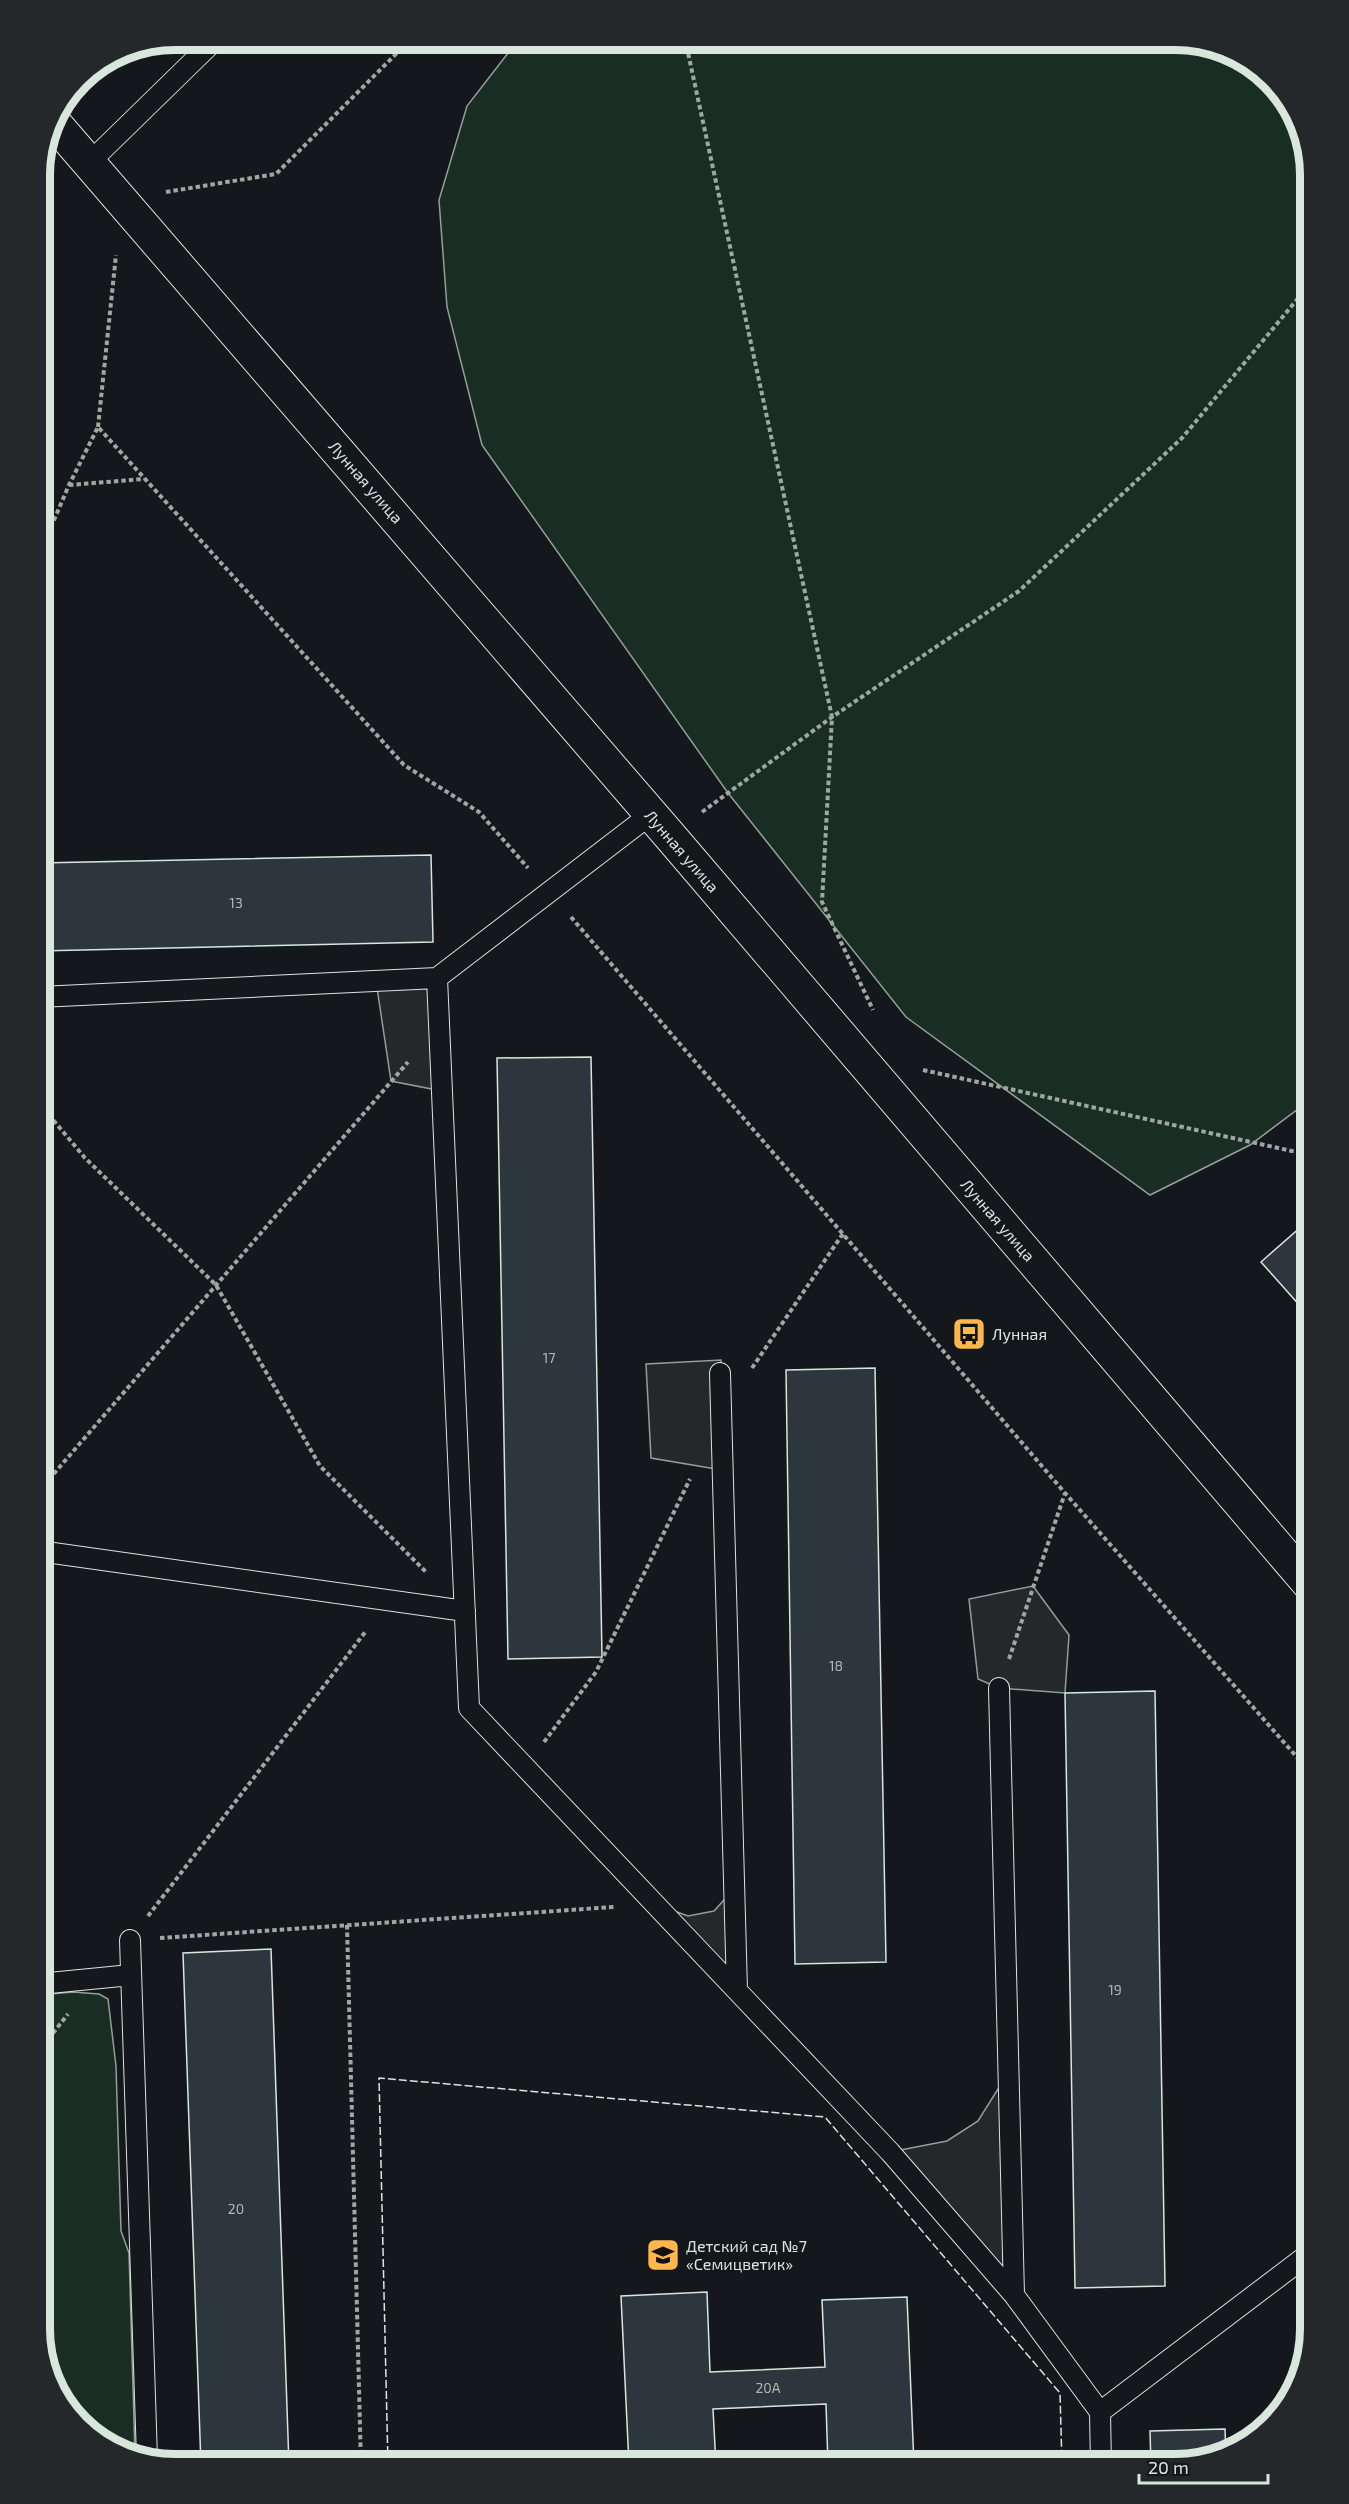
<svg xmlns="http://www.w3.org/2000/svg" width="1349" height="2504" viewBox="0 0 1349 2504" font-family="'Exo 2',sans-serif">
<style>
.green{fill:#1a2d24;stroke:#939e99;stroke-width:1.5}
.parking{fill:#24282b;stroke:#939e99;stroke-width:1.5}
.building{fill:#2c363c;stroke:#d8e6dc;stroke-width:1.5}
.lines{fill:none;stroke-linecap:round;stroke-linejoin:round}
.lane-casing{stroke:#d8e6dc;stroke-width:22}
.secondary-casing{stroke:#d8e6dc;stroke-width:35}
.path{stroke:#9da8a2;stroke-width:4;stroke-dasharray:4.5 3;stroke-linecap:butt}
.lane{stroke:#14181c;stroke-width:20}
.secondary{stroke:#14181c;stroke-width:33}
.fence{stroke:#d8e6dc;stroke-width:1.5;stroke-dasharray:8 3;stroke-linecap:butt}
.labels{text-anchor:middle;stroke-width:4.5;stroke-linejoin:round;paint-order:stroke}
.number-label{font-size:14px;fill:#adbab4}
.street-label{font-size:16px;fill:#d8e6dc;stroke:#14181c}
.poi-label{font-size:16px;fill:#d8e6dc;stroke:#14181c;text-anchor:start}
.rim{fill:none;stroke:#d8e6dc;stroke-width:8}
</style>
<rect width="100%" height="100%" fill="#14181c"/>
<path class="green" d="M519,39h665l73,28 43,55 10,53v925l-60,45 -100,50 -244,-178 -178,-224 -246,-348 -35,-138 -8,-107 28,-94z
M73,1992l26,2 9,5 8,67 5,165 8,22 6,201 -36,-12 -50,-60 -10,-53v-334z"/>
<path class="parking" d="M437,978l5,113 -51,-10 -15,-100z
M721,1360l2,107 -7,2 -65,-11 -5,-94z
M1033,1586l36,49 -4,58 -66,-5 -21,-9 -9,-80z
M734,1889l3,101 -82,-86 33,12 26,-5z
M1008,2073l6,222 -124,-143 57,-11 31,-20z"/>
<path class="building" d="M431,855l2,87 -394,9v-88z
M591,1057l11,600 -94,2 -11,-601z
M1310,1219v98l-49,-55z
M875,1368l11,594 -91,2 -9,-594z
M1155,1691l10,595 -90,2 -10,-595z
M271,1949l18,516h-88l-18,-512z
M707,2292l3,80 115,-5 -3,-67 85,-3 7,168h-86l-2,-61 -113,5 3,56h-87l-8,-169z
M1225,2429l1,26 -52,10h-23l-1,-34z"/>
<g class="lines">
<g class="lane-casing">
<path id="lane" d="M90,162l126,-123
M651,814l-214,164 32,730 421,444 124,143 86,117
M39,997l398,-19
M720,1373l17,617
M39,1551l426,60
M999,1688l15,607
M130,1940l17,518
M39,1984l92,-9
M1101,2465l-1,-53 210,-159"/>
</g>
<g class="secondary-casing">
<path id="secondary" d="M51,119l619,717 640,749"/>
</g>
<path class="path" d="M685,39l147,678 -10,185 51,108
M166,192l110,-18 135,-135
M98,427l18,-172
M69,485l75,-6
M39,555l30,-70 29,-58 306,338 75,47 49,56
M702,812l130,-95 187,-126 163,-153 128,-154
M571,917l494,576 245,279
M923,1070l387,85
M39,1103l46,55 131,127 104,181 106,106
M752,1368l92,-136
M39,1491l369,-429
M1009,1659l56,-166
M544,1742l52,-70 94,-193
M148,1916l218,-285
M347,1925l14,540
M160,1938l454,-31
M39,2051l29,-37"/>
<use href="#lane" class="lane"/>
<use href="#secondary" class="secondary"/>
<path class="fence" d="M388,2465l-9,-387 446,39 235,276 2,72"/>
</g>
<defs>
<g id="bus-square" transform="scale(1.725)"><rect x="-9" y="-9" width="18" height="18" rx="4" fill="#ffb74d" stroke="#14181c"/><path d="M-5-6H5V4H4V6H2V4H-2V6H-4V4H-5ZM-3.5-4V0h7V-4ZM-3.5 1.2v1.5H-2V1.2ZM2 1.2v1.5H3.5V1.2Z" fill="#111"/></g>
<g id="school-square" transform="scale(1.725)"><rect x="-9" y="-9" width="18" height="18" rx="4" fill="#ffb74d" stroke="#14181c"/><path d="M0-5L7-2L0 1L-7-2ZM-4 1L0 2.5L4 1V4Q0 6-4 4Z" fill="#111"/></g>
</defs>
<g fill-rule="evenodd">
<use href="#bus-square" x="969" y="1334"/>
<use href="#school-square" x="663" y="2255"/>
</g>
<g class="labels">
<g class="number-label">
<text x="236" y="908">13</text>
<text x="549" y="1363">17</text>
<text x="836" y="1671">18</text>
<text x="1115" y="1995">19</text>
<text x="236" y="2214">20</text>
<text x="768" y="2393">20А</text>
</g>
<g class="street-label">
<text transform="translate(366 482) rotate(49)" y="6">Лунная улица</text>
<text transform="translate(682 851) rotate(49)" y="6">Лунная улица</text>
<text transform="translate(998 1220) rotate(49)" y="6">Лунная улица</text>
</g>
<g class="poi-label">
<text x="992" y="1340">Лунная</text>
<text x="686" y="2252">Детский сад №7<tspan x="686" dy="18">«Семицветик»</tspan></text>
</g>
</g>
<path d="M0 0H1349V2504H0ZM175 50H1175A125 125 0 0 1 1300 175V2329A125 125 0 0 1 1175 2454H175A125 125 0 0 1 50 2329V175A125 125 0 0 1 175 50Z" fill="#24282b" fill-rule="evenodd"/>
<path class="rim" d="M175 50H1175A125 125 0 0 1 1300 175V2329A125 125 0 0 1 1175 2454H175A125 125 0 0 1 50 2329V175A125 125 0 0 1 175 50Z"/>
<path d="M1139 2474v9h129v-9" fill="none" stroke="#d8e6dc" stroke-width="3"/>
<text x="1148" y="2474" font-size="18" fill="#d8e6dc" stroke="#14181c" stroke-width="4.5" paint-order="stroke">20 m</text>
</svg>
